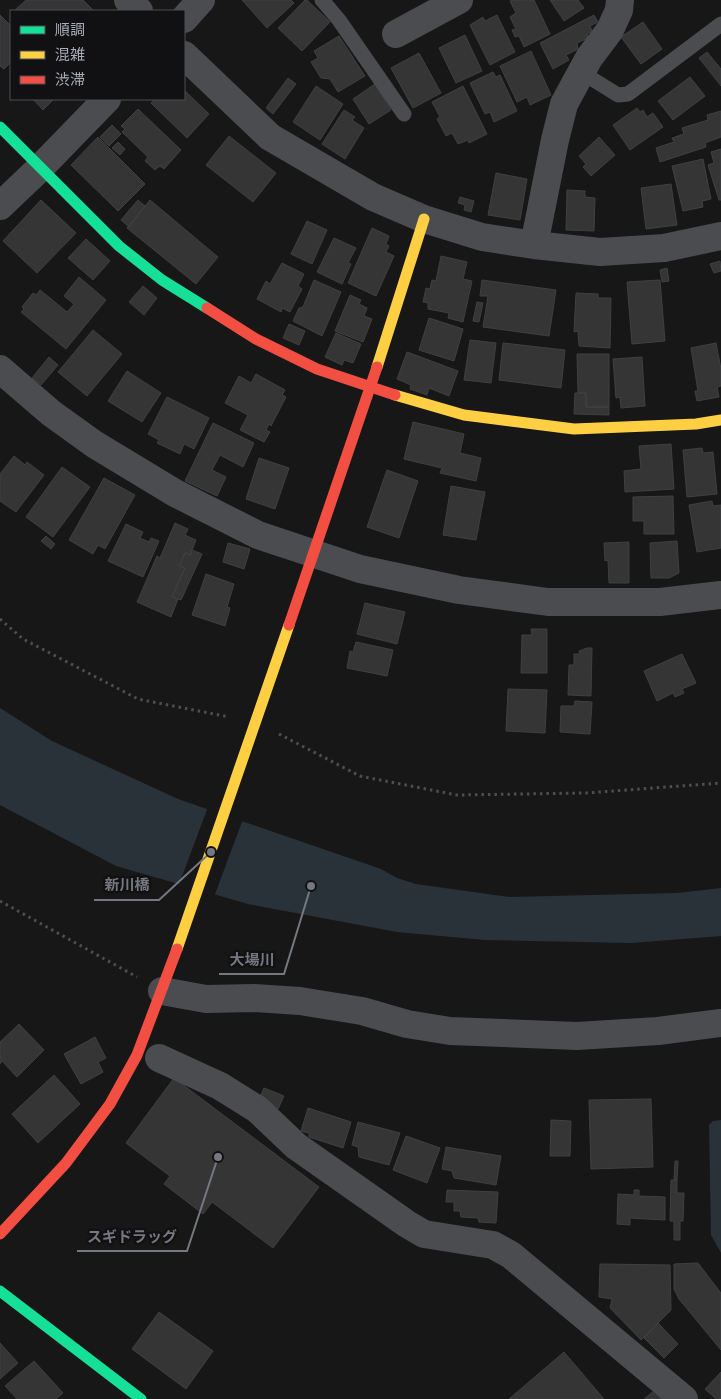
<svg xmlns="http://www.w3.org/2000/svg" width="721" height="1399" viewBox="0 0 721 1399" font-family="'Source Sans 3','Noto Sans JP',sans-serif">
<style>
.water{fill:#2a3239}
.pier{fill:#171717}
.building{fill:#353536;stroke:#3f4043}
.lines{fill:none;stroke-linecap:round;stroke-linejoin:round}
.path{stroke:#4d4e52;stroke-width:3;stroke-dasharray:2.5 4;stroke-linecap:butt}
.lane{stroke:#4b4c50;stroke-width:15}
.street{stroke:#4b4c50;stroke-width:28}
.fast{stroke:#16e098;stroke-width:11}
.slow{stroke:#ffcf43;stroke-width:11}
.jam{stroke:#f24e42;stroke-width:11}
.leader{fill:none;stroke:#757880;stroke-width:2}
.callout-dot{fill:#757880;stroke:#111113;stroke-width:2}
.callout-label{font-size:15px;text-anchor:middle;font-weight:bold;fill:#757880;stroke:#111113;stroke-width:4.5;stroke-linejoin:round;paint-order:stroke}
</style>
<rect width="100%" height="100%" fill="#171717"/>
<path class="water" d="M0,708l52,33 126,58 203,70 16,9 19,6 93,13 168,-4 44,-5v48l-90,7 -146,-3 -88,-8 -149,-28 -132,-38 -116,-61z
M721,1120v133l-10,-18 -2,-110 4,-4z"/>
<path class="pier" d="M208,807l35,12 -29,78 -36,-10z"/>
<path class="building" d="M26,0h57l11,11h-80z
M242,0h49l3,3 -27,25z
M305,0h2l23,22 -28,29 -24,-23z
M512,0h22l16,34 -26,13 -5,-11 -4,1 -3,-7 4,-1 -6,-12 6,-4 -6,-12z
M550,0h28l6,8 -20,13z
M0,15l11,11v36l-7,7 -4,-3z
M497,15l18,37 -25,13 -20,-40 13,-8 2,4z
M594,15l4,7 -8,4 2,5 -5,3 1,4 -11,5 1,6 -12,6 3,5 -16,9 -13,-26z
M643,22l19,27 -21,15 -20,-27z
M465,35l17,36 -26,12 -17,-35z
M339,36l26,40 -27,16 -8,-13 -9,-1 -10,-16 7,-4 -4,-7z
M531,51l20,44 -21,10 -3,-8 -10,5 -17,-36z
M707,52l14,17v17l-22,-28z
M419,53l22,40 -28,15 -22,-40z
M493,72l3,5 4,-2 17,36 -23,11 -4,-10 -5,2 -15,-31z
M690,77l15,19 -32,24 -15,-19z
M288,78l8,6 -23,30 -7,-6z
M375,84l16,26 -22,14 -16,-25z
M316,86l27,18 -23,36 -27,-18z
M463,86l24,48 -18,9 -1,-3 -10,4 -6,-11 -6,3 -9,-17 3,-2 -8,-15z
M184,90l25,24 -22,24 -36,-35 4,-4h29z
M33,99h21l-11,11z
M637,108l3,4 3,-2 4,7 6,-4 10,14 -33,23 -17,-25z
M138,109l43,41 -17,19 -4,-3 -5,4 -10,-9 3,-4 -26,-25 3,-3 -4,-3z
M344,110l11,7 -3,3 12,8 -19,31 -23,-15z
M721,111v26l-16,6 1,4 -46,15 -4,-14 18,-6 -2,-4 12,-4 -2,-6 26,-8 -1,-5z
M112,125l9,9 -12,12 -9,-9z
M229,136l47,37 -23,29 -47,-37z
M98,137l47,47 -27,27 -47,-46z
M599,137l16,18 -24,21 -8,-9 3,-3 -7,-8z
M118,142l7,7 -5,6 -8,-7z
M721,149v51h-2l-11,-35 6,-2 -3,-11z
M703,159l8,40 -9,2 1,6 -20,4 -11,-45z
M496,173l31,6 -7,41 -32,-5z
M671,184l6,41 -31,4 -5,-41z
M567,190l18,1v6l10,1 -1,33 -28,-1z
M460,197l14,4 -3,11 -7,-2 1,-5 -7,-2z
M41,200l35,33 -39,40 -34,-32z
M138,200l7,6 -16,21 -8,-7z
M150,200l68,57 -22,27 -69,-56z
M307,221l20,9 -15,34 -21,-10z
M372,228l17,8 -3,8 3,2 -3,6 8,4 -18,40 -28,-13z
M334,238l22,10 -8,15 3,1 -9,20 -25,-12z
M86,239l24,22 -17,19 -25,-22z
M441,256l26,6 -4,17 9,2 -9,41 -15,-4 1,-5 -21,-4v-6l-5,-1 3,-14 4,1 2,-9 4,1z
M720,261l1,10 -7,2 -4,-9z
M282,263l22,11 -6,12 4,3 -12,23 -8,-4 -1,4 -24,-13 9,-18 4,3z
M667,268l2,13 -7,1 -2,-12z
M79,277l27,23 -40,49 -45,-37 3,-3 -2,-2 11,-14 3,2 4,-5 27,22 7,-8 -10,-8z
M314,280l27,12 -19,44 -29,-15 6,-13 4,-1z
M482,280l74,10 -7,46 -66,-9 5,-31h-8z
M660,280l5,61 -33,3 -5,-62z
M143,286l14,12 -13,17 -15,-13z
M576,293l22,1v4h13l-1,50 -31,-2 -1,-15 -4,1z
M350,295l11,5 -2,4 8,4 -3,8 8,3 -9,23 -28,-11z
M477,302l6,1 -4,19 -6,-1z
M429,318l34,11 -9,32 -35,-11z
M289,324l16,7 -6,14 -16,-7z
M93,330l29,24 -35,42 -29,-24z
M336,333l25,11 -8,19 -9,-3 -2,5 -17,-8z
M470,340l26,3 -5,40 -27,-3z
M503,343l62,7 -4,38 -62,-8z
M716,343l5,26v17l-4,1 2,10 -22,4 -2,-10h3l-7,-43z
M407,352l51,19 -9,25 -20,-8 -2,7 -17,-6 1,-4 -14,-6z
M577,354h32v53h-23v-14h-8z
M49,357l9,8 -17,20 -9,-7z
M642,357l3,49 -24,2 -1,-11 -4,1 -3,-39z
M127,371l34,22 -19,29 -34,-21z
M256,374l29,16 -3,5 4,2 -15,29 -2,-2 -3,6 4,2 -6,10 -24,-12 8,-15 -23,-12 14,-27 12,7z
M575,393h11v14h23v8l-35,-1z
M167,397l42,21 -15,31 -10,-5 -4,10 -23,-11 2,-3 -11,-6z
M413,422l51,12 -4,19 21,5 -5,23 -36,-8 2,-5 -38,-9z
M213,423l41,20 -11,24 -23,-12 -8,15 14,7 -9,19 -32,-15z
M671,444l3,45 -49,3 -1,-21 17,-2 -2,-23z
M702,448l1,5 10,-1 4,42 -30,3 -4,-47z
M14,456l11,9 2,-3 17,13 -28,37 -16,-11v-27z
M259,458l30,10 -14,41 -29,-10z
M62,467l28,20 -37,50 -27,-20z
M387,470l31,11 -19,57 -32,-11z
M104,478l31,17 -30,54 -7,-4 -5,9 -24,-14z
M451,486l34,6 -9,48 -33,-5z
M673,496l1,38h-30v-13h-11v-24z
M712,501l1,5 8,-1v43l-24,4 -8,-47z
M175,523l13,6 -3,6 11,5 -6,15 -5,-2 -6,13 6,2 -13,29 6,2 -7,18 -34,-15 20,-46 3,2z
M126,524l17,8 -3,6 9,4 2,-4 8,3 -16,36 -35,-16z
M46,536l9,8 -4,5 -10,-8z
M677,541l2,32 -10,5h-18l-1,-35z
M629,542v41h-20l-1,-23 -3,1 -1,-18z
M228,543l22,6 -6,20 -21,-7z
M192,550l10,4 -21,46 -9,-3 13,-29 -6,-2 6,-13 5,2z
M206,574l28,10 -7,23 3,1 -5,18 -33,-11z
M365,603l40,9 -8,32 -40,-10z
M531,629h16v44h-26l1,-38h10z
M356,642l37,8 -6,26 -40,-8 3,-17 3,1z
M587,648h5l-1,48 -23,-1 1,-30h5v-11h6l-1,-3z
M682,654l14,29 -14,6 2,4 -9,4 -2,-4 -16,8 -13,-30z
M508,689l39,1 -2,43 -39,-2z
M575,701l17,1 -2,32 -30,-2 1,-26h13z
M19,1024l25,26 -27,27 -15,-16 -2,3v-22z
M95,1037l11,21 -8,4 5,10 -22,12 -17,-30z
M54,1075l26,29 -42,39 -26,-29z
M174,1078l145,109 -46,61 -61,-46 -9,12 -39,-30 6,-8 -44,-33z
M264,1088l20,8 -6,13 -17,-14z
M651,1099l2,68 -62,2 -2,-69z
M308,1108l43,14 -8,26 -34,-11v-4l-8,-2z
M551,1120l20,1 -1,35h-20z
M358,1122l42,11 -11,32 -30,-8 -1,-10 -6,-2z
M406,1136l34,12 -13,35 -34,-13z
M446,1147l55,9 -5,29 -42,-7 -2,-7 -10,-2z
M675,1161h3l-1,19 -3,-1z
M671,1180h6v13h7l-1,28h-3v19h-6v-19h-4z
M447,1190l51,2 -2,31 -17,-1 -1,-4 -17,-1 -1,-6h-6v-9h-8z
M634,1190h5v6l26,1v23l-35,-2v7l-13,-1 1,-30 16,1z
M698,1263l23,30v57l-42,-51 -5,-10v-25z
M600,1264l70,1 1,45 -30,30 -31,-32 2,-9 -13,-2z
M159,1312l54,39 -27,38 -54,-40z
M658,1323l20,21 -14,14 -20,-20z
M0,1343l18,20 -18,16z
M564,1352l40,47h-95z
M34,1361l29,32 -7,6h-39l-12,-13z
M721,1372v27h-5l-11,-10z
M655,1390l8,9h-19z"/>
<g class="lines">
<path class="path" d="M0,619l23,20 115,60 91,18
M279,734l81,42 97,19 129,-2 135,-10
M0,901l137,76"/>
<path class="lane" d="M322,0l17,20 65,94
M581,72l37,23 10,-1 93,-70"/>
<path class="street" d="M128,0l11,11
M184,19l17,-19
M396,34l63,-34
M184,55l86,82 103,60 51,22 58,18 52,8 66,7 64,-4 57,-12
M0,206l40,-38 67,-69
M534,245l21,-105 9,-36 25,-46 21,-28 9,-20 1,-10
M0,369l51,44 43,31 81,49 83,42 102,34 99,21 89,12h112l61,-7
M162,991l44,8 48,-1 46,3 62,10 45,13 43,7 127,5 81,-5 63,-8
M159,1058l61,28 37,23 39,37 111,78 17,10 69,11 18,10 173,144"/>
<path class="fast" d="M0,127l119,119 43,34 45,28
M0,1291l141,108"/>
<path class="slow" d="M377,367l47,-148
M395,395l69,20 110,14 122,-5 25,-4
M177,949l112,-324"/>
<path class="jam" d="M207,308l49,31 61,30 78,26
M289,625l88,-258
M0,1234l66,-71 44,-59 27,-49 40,-106"/>
</g>
<path class="leader" d="M211 852L159 900H94M311 886L284 974H219M218 1157L187 1251H77"/>
<g class="callout-dot">
<circle cx="211" cy="852" r="5"/>
<circle cx="311" cy="886" r="5"/>
<circle cx="218" cy="1157" r="5"/>
</g>
<g class="callout-label">
<text x="127" y="890">新川橋</text>
<text x="252" y="965">大場川</text>
<text x="132" y="1242">スギドラッグ</text>
</g>
<rect x="10" y="10" width="175" height="90" fill="#111113" stroke="#4d4f55"/>
<rect x="20" y="26" width="25" height="8" fill="#16e098" stroke="#4d4f55"/>
<text x="55" y="35" font-size="15" fill="#a8adb8">順調</text>
<rect x="20" y="51" width="25" height="8" fill="#ffcf43" stroke="#4d4f55"/>
<text x="55" y="60" font-size="15" fill="#a8adb8">混雑</text>
<rect x="20" y="76" width="25" height="8" fill="#f24e42" stroke="#4d4f55"/>
<text x="55" y="85" font-size="15" fill="#a8adb8">渋滞</text>
</svg>
